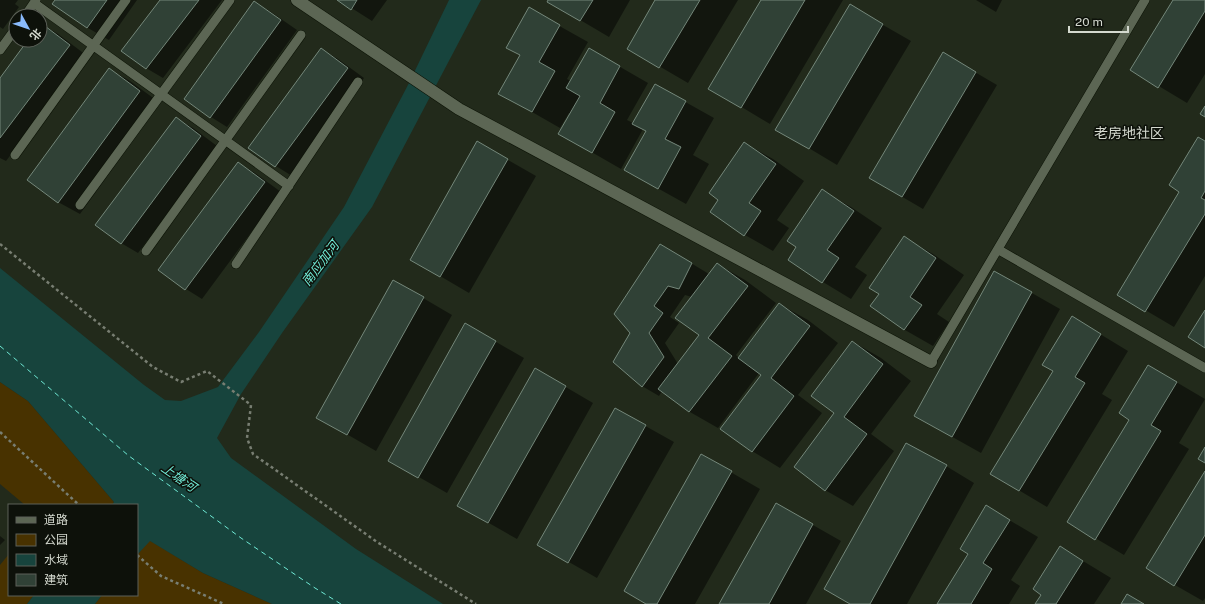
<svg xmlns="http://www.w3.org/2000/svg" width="1205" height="604" viewBox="0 0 1205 604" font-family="'Public Sans','Noto Sans SC',sans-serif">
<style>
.green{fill:#483200}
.water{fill:#17443d}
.shadow{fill:#0007;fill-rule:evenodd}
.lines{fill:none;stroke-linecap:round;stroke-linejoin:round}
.ferry{stroke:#70ead6;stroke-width:1;stroke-dasharray:5 4;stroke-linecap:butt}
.building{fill:#304136;stroke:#74877a}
.lane-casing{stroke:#0b1205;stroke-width:10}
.street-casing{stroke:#0b1205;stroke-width:13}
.path{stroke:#787e72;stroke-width:2.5;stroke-dasharray:3 3;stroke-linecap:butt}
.lane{stroke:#5c6654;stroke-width:9}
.street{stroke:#5c6654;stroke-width:12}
.labels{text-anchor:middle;stroke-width:3;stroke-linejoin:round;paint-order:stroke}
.water-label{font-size:13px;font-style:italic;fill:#70ead6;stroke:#0d110a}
.quarter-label{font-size:14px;fill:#d4d9cf;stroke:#0d110a}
</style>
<rect width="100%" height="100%" fill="#222a1b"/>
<path class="green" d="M0,382l28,19 86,101 -2,3h-87l-25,-21z
M149,540l54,33 69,31h-177l7,-9h35v-40z
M9,554v41h25l-7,9h-27v-39z"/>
<path class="water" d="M449,0h32l-109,207 -90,126 -41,61 -24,44 14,20 125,91 87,55h-171l-69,-31 -53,-32 -13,14v-50h-25l2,-3 -86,-101 -28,-19v-114l144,117 21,15 16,1 37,-14 41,-55 85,-125 65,-124z
M34,595h68l-7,9h-68z"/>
<path class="shadow" d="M0,0h18l-3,4 4,3 -16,22 -3,-2z
M56,0h81l-28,40 -21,-12 -34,-25z
M161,0h61l-59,78 -17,-10z
M339,0h48l-15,21z
M549,0h81l-21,37 -61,-36z
M656,0h82l-50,83 -60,-35z
M762,0h81l-73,124 -60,-36z
M976,0h26l-6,12z
M1174,0h31v74l-18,29 -55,-33z
M254,2l17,10 26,18 -70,97 -16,-10 -26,-18z
M850,6l61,35 -74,124 -60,-36z
M529,9l59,33 -21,37 4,2 18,-32 59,34 -21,37 6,3 22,-38 59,33 -21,37 16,9 -23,40 -61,-34 22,-39 -4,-2 -22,40 -33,-19 -17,-36 -2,-1 -9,15 -61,-35 22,-38z
M41,24l17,10 28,21 -80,106 -6,-3v-78l30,-40h10v-14z
M321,49l17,10 26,19 -72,98 -16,-10 -26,-19z
M944,54l53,31 -74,124 -53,-31z
M109,69l21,12 30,22 -80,111 -22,-12z
M176,118l17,10 24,18 -79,107 -17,-10z
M1205,142v134l-31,51 -56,-33 63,-102z
M478,143l58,33 -67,117 -58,-34z
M744,143l29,16 31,22 -27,39 12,8 -16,23 -28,-16 -25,-36z
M238,163l17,10 26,19 -79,107 -16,-10 -27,-19z
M822,191l29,16 31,21 -27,39 12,8 -16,24 -28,-17 -34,-23 9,-12z
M905,238l28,16 31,21 -27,39 12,8 -16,24 -28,-16 -34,-24 9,-12z
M661,245l48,29 8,-10 28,16 31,23 -40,52 3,3 40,-54 29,16 30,23 -40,52 24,18 -42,55 -28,-17 10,-76 -3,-2 -41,55 -28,-16 -28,-21 -3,5 -17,-10 -10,-53zM685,295l7,2 8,38 -22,29 -13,-21 14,-20 -9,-6z
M995,272l65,37 -79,144 -66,-37z
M394,281l58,34 -76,136 -59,-34z
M465,324l59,34 -77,135 -58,-33z
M1100,334l28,17 -26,43 10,6 -65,107 -55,-33z
M853,342l28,16 30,23 -40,53 23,17 -41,55 -28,-16 10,-77z
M1149,366l56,33 -26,44 10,6 -65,106 -56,-33 63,-103z
M535,369l58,34 -76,136 -58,-33z
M615,409l59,33 -77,136 -58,-33z
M701,455l59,34 -65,115h-48z
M946,466l28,17 -67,121h-55z
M1205,473v125l-2,3 -28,-16z
M776,504l65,37 -35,63h-85z
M987,507l51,30 -27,43 9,6 -11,18h-71l32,-50z
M0,536l5,4 -5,5z
M1060,547l51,31 -17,26h-58l6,-10z"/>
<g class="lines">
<path class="ferry" d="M0,346l129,110 112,82 74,50 26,16"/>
</g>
<path class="building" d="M55,0h52l-20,28 -35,-24z
M160,0h39l-53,69 -25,-18z
M337,0h20l-6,10z
M548,0h45l-13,21 -33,-19z
M655,0h45l-41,68 -32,-19z
M761,0h44l-64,108 -33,-19z
M1173,0h32v11l-47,77 -28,-18z
M254,1l27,19 -71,98 -26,-19z
M850,4l33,20 -74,125 -34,-19z
M529,7l31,18 -21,37 16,9 -23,41 -34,-18 22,-39 -14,-7z
M41,23l29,22 -70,93v-60l28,-38h12z
M321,48l27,20 -73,99 -27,-19z
M589,48l31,18 -20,37 15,9 -23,41 -34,-19 22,-38 -14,-8z
M943,52l33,20 -74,125 -33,-19z
M109,68l31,23 -82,112 -31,-23z
M655,84l31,17 -21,38 16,8 -23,42 -34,-19 22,-39 -14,-7z
M1205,106v11l-5,-3z
M176,117l25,19 -80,108 -26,-19z
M1198,137l7,4v50l-4,7 4,2v14l-60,98 -28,-17 62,-103 -10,-7z
M477,141l31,18 -68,118 -30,-17z
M744,142l32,22 -27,39 12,8 -17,25 -34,-24 8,-12 -9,-7z
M238,162l27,20 -80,108 -27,-20z
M822,189l32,22 -27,39 12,8 -17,25 -34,-23 8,-13 -9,-6z
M904,236l32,22 -26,39 12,8 -18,25 -34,-24 9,-12 -10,-6z
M660,244l32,19 -13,26 -11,-3 -14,20 9,7 -14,20 15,24 -22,30 -29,-25 17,-29 -16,-19z
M717,263l31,23 -40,52 24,18 -43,56 -31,-23 41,-54 -24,-17z
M994,271l38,21 -80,145 -38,-21z
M393,280l31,17 -77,138 -31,-17z
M779,303l31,23 -39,52 23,18 -42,56 -32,-23 41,-54 -23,-17z
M1205,310v38l-17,-11z
M1072,316l29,18 -26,43 10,6 -66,108 -29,-17 63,-103 -11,-6z
M465,323l31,18 -78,137 -30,-17z
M852,341l31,23 -39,53 23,17 -42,57 -31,-24 40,-54 -23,-17z
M1148,365l29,17 -26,43 10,6 -66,109 -28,-18 62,-102 -10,-7z
M535,368l31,18 -78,137 -31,-17z
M615,408l31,17 -78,138 -31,-18z
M906,443l41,22 -77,139h-20l-26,-15z
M1205,447v16l-7,-4z
M701,454l31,17 -75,133h-11l-22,-13z
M1205,471v64l-31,51 -28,-18z
M776,503l37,21 -44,80h-50z
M986,505l24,15 -27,43 9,6 -21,35h-34l31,-50 -8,-5z
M1060,546l23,15 -27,43h-21l6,-9 -8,-6z
M1127,594l17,10h-23z"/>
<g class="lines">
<g class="lane-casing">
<path id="lane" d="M34,3l255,183
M25,16l11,-16
M0,50l16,-22
M15,155l111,-155
M80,205l150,-205
M999,250l206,118
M146,251l155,-216
M236,264l122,-182
M931,362l214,-362"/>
</g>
<g class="street-casing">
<path id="street" d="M297,0l162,109 472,253"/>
</g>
<path class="path" d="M0,244l153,123 28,15 26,-11 44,34 -4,33 6,16 124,88 99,62
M0,432l79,73
M137,555l24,21 63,28"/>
<use href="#lane" class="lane"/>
<use href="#street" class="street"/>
</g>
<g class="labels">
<g class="water-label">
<text transform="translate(320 263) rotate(-53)" y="5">南应加河</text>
<text transform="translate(179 477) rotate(35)" y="5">上塘河</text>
</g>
<g class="quarter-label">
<text x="1129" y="138">老房地社区</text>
</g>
</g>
<rect x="8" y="504" width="130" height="92" fill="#0d110a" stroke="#5d6159"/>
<rect x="16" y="517" width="20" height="6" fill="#5c6654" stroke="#5d6159"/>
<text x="44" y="524" font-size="12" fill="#d4d9cf">道路</text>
<rect x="16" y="534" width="20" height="12" fill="#483200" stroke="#5d6159"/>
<text x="44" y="544" font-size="12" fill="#d4d9cf">公园</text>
<rect x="16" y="554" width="20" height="12" fill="#17443d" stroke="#5d6159"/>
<text x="44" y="564" font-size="12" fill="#d4d9cf">水域</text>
<rect x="16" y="574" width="20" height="12" fill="#304136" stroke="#5d6159"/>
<text x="44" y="584" font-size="12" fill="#d4d9cf">建筑</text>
<g transform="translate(28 28) rotate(130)"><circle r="19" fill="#0d110a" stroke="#5d6159"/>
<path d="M0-3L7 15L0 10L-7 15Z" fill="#89bafc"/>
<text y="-6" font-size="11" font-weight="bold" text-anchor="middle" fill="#d4d9cf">北</text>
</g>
<path d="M1069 26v6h59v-6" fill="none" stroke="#d4d9cf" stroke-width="2"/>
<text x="1075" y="26" font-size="12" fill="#d4d9cf" stroke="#0d110a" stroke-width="3" paint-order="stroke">20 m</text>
</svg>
